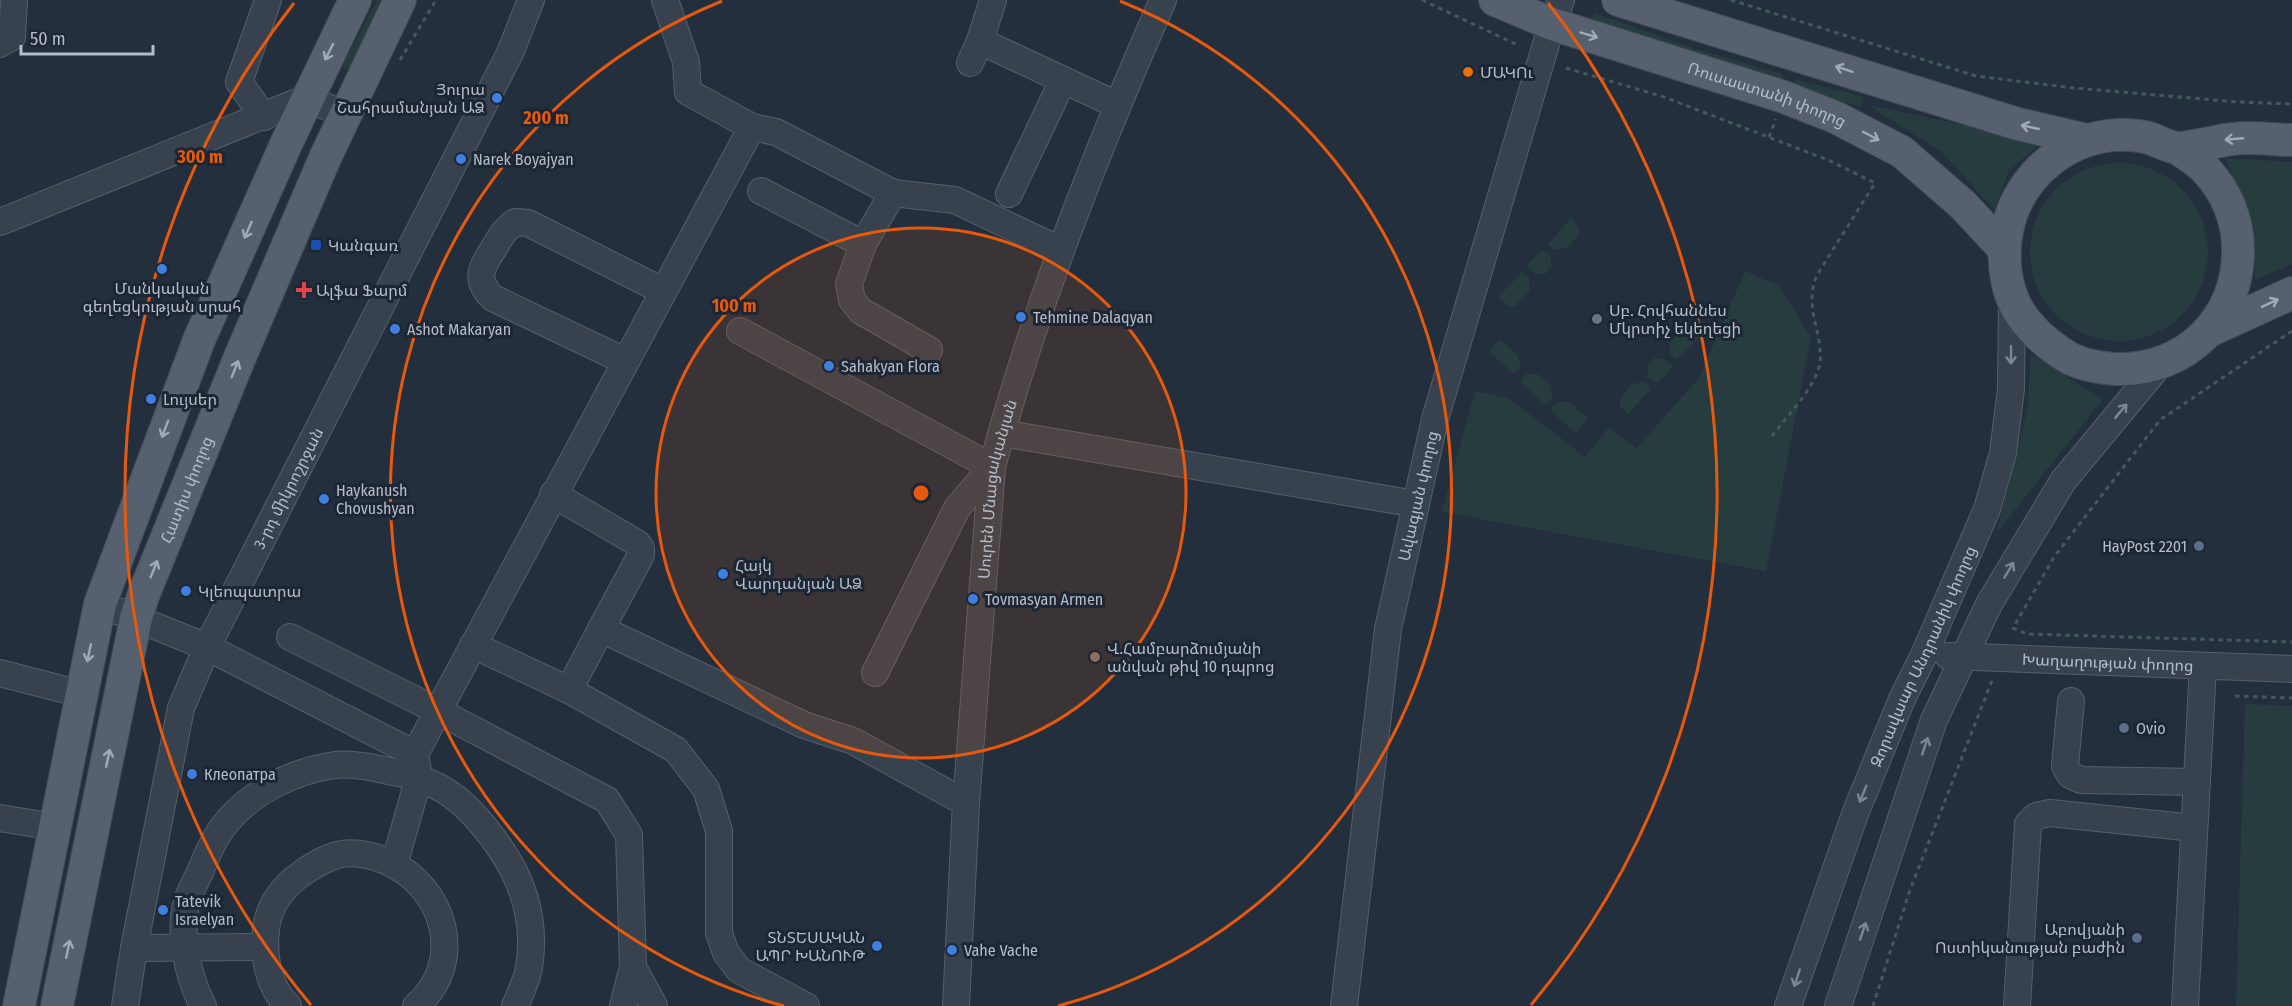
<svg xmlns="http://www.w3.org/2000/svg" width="2292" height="1006" viewBox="0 0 2292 1006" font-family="'Fira Sans Condensed','Noto Sans Armenian',sans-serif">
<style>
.green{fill:#263c3f}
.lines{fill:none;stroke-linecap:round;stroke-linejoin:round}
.minor-casing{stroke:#565f6c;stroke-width:28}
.major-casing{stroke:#414a57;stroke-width:34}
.path{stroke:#44595c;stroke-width:3;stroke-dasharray:4.5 4.5;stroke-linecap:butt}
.minor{stroke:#38414e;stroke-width:26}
.major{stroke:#56606e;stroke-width:32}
.oneway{stroke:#a1aab7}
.oneway2{stroke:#7c8592}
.ring{fill:none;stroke:#e8590c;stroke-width:3}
.food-dot{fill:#e8710a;stroke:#1d2633;stroke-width:2}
.shop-dot{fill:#3f7fe0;stroke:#1d2633;stroke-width:2}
.transit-dot{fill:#1a4fb4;stroke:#1d2633;stroke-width:2}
.health-dot{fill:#e0444e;stroke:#1d2633;stroke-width:2}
.worship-dot{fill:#6b7280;stroke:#1d2633;stroke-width:2}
.service-dot{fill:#5c6f8a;stroke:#1d2633;stroke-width:2}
.education-dot{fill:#8d6e63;stroke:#1d2633;stroke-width:2}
.labels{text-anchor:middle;stroke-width:6;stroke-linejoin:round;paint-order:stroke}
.poi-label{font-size:16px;fill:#b4bcc9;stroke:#1d2633;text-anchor:start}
.street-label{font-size:16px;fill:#b4bcc9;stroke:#1d2633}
.centre{fill:#e8590c;stroke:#1d2633;stroke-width:3}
.ring-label{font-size:18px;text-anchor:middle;font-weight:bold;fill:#e8590c;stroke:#1d2633;stroke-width:6;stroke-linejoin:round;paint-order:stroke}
</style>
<rect width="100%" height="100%" fill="#242f3e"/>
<path class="green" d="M377,0h9l-35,67 -2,2 -5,1 -1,-6z
M1594,13l103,36 86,25 -2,9 -190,-63z
M1796,79l68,18 -3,10 -68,-21z
M1868,105l175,37 -34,28 -15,40 -51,-57z
M2225,158l67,4v102l-37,16 -1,-54z
M2030 252a89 89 0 1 1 178 0a89 89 0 1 1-178 0Z
M1571,218l8,9 1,6 -13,15 -12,2 -7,-6z
M1542,250l8,5 2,11 -7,8h-10l-9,-8z
M1745,271l34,15 32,51 -45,234 -324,-59 33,-121 35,8 75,58 24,-30 27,22 63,-71z
M1522,272l7,6 1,12 -15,16h-7l-10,-9z
M1684,326h7l10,9 -24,25 -7,-6 -1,-11z
M1500,339l18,17 3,11 -7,7 -25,-22z
M2031,354l72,45 -107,135 31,-122z
M1654,358l10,1 9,7 -15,17 -9,-5 -2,-12z
M1526,374h11l13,10 3,14 -8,7 -24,-23z
M1644,382l7,7 -23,25 -8,-8v-6l12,-16z
M1568,401l20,17 -12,15 -26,-23 6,-7z
M2245,704l47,2v300h-56z"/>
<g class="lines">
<g class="minor-casing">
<g id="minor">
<path d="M665,0l21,62 2,30 64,35"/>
<path d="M980,41l137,64"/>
<path d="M0,44l12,-7 2,-37"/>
<path d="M970,63l10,-22 13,-41"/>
<path d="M264,117l-25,-35 29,-82"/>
<path d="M761,191l102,53"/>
<path d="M1009,194l54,-114"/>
<path d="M0,222l307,-124 38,17"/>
<path d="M740,331l252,136 -35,41 -82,165"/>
<path d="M929,350l-68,-39 -9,-11 -3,-16 14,-40 30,-51 62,7 105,50"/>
<path d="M625,361l-132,-63c-19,-18 -12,-31 1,-50 6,-11 11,-19 21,-26l13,1 135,68"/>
<path d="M1002,433l414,71"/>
<path d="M553,494l84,49 4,5v7l-40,74"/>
<path d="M100,604l107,43 208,107"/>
<path d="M290,637l148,74 169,89 22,35 4,132 -10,39"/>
<path d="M473,645l96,45 107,60 30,39 13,42v102l7,20 13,17 67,36"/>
<path id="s1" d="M1948,656l344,13"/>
<path d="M0,673l81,21"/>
<path d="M569,690l32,-61 203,96 49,16 113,62"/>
<path d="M2071,701l-6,65 5,9 11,5 116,2"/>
<path d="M0,818l55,9"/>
<path d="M394,865l25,-88 -4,-23 337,-627 24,5 117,61"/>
<path d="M134,948l130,-1"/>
<path d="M633,967l21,39"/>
<path id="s2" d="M125,1006l9,-58 47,-240 26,-61 303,-594 21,-53"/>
<path d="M203,1006c-15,-30 -25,-72 -16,-105 3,-10 9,-20 13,-29 6,-15 13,-32 23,-45 25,-34 70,-56 112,-62 17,-2 37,2 54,6 20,4 37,8 55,19 23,14 41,36 56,58 25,36 36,76 29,120 -2,12 -9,26 -14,38"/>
<path d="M288,1006c-20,-20 -25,-49 -22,-76 2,-23 16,-43 35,-56 11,-8 23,-15 36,-19 16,-4 34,0 49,6 59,25 81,101 30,145"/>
<path id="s3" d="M956,1006l10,-203 26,-336c43,-160 104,-315 171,-467"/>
<path id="s4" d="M1344,1006l44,-377 47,-210 117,-395 9,-24"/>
<path id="s5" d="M1788,1006l67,-192 47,-115 22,-44 63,-146 16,-56 8,-64 1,-93"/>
<path d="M1838,1006l96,-286 55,-116 74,-123 98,-118"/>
<path d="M2017,1006l11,-182 8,-8 14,-3 144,15"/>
<path d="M2185,1006l18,-340"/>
</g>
</g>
<g class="major-casing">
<g id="major">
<path id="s6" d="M1495,0l57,24 232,73 53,21 65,34 61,53 41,44"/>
<path d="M1618,0l400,124 69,16"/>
<path d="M2177,148c10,7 22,14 29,22 20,21 32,50 32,78 2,70 -53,124 -123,121 -14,-1 -31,-4 -44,-10 -16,-9 -30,-20 -42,-34 -23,-25 -28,-62 -22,-94 11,-62 75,-107 138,-94 11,2 23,11 34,11 18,-1 36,-7 54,-9 19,-3 40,1 59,1"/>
<path d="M2209,331l83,-38"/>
<path d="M19,1006l81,-402 99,-264 88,-198 68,-142"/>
<path id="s7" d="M57,1006l79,-388 7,-22 97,-239 85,-199 75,-158"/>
</g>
</g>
<path class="path" d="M1422,0l98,46
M1731,0l245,76 98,12 164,14 54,2
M400,60l36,-60
M1566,68l98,29 164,63 47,23 -58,92c-14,33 6,56 3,87 -3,24 -34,55 -48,74
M1769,137l7,-18
M2292,331l-132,89 -106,137 -41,71 14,6 265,8
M2235,696l57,2
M1873,1006l37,-116 83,-212"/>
<use href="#minor" class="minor"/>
<use href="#major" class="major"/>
</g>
<defs><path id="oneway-shaft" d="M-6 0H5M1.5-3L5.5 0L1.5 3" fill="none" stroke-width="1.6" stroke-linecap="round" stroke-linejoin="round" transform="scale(1.5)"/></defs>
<g class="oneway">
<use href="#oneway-shaft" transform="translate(1589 35) rotate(17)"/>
<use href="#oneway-shaft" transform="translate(329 52) rotate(116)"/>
<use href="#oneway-shaft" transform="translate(1844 69) rotate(-162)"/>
<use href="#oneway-shaft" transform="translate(2030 127) rotate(-167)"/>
<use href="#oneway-shaft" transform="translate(1871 136) rotate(28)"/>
<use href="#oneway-shaft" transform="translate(2234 139) rotate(175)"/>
<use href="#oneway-shaft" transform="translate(248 230) rotate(114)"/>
<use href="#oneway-shaft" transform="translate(2270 303) rotate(-25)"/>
<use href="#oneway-shaft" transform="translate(235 369) rotate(-68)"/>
<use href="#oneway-shaft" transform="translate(165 429) rotate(111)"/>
<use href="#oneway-shaft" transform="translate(154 569) rotate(-68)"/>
<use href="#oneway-shaft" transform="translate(89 653) rotate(102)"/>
<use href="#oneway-shaft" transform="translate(108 758) rotate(-78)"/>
<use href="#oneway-shaft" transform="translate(68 949) rotate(-78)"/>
</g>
<g class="oneway2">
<use href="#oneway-shaft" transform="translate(2011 355) rotate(90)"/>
<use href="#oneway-shaft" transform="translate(2121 411) rotate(-50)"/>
<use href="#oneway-shaft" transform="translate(2009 570) rotate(-59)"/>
<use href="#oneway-shaft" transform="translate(1925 746) rotate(-71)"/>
<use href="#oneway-shaft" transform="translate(1863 794) rotate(112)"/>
<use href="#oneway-shaft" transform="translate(1863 931) rotate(-71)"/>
<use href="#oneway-shaft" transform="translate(1797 978) rotate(108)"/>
</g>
<circle cx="921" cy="493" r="265" fill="#e8590c" fill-opacity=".12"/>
<g class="ring">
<circle cx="921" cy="493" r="265"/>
<path d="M784 1006A531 531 0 0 1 722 1M1120 1A531 531 0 0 1 1058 1006"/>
<path d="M311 1005A796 796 0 0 1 294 3M1548 3A796 796 0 0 1 1531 1005"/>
</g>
<circle class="food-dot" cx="1468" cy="72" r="6"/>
<g class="shop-dot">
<circle cx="497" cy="98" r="6"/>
<circle cx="461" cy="159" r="6"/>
<circle cx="162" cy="269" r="6"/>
<circle cx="1021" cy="317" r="6"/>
<circle cx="395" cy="329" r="6"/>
<circle cx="829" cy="366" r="6"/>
<circle cx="151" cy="399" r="6"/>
<circle cx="324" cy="499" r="6"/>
<circle cx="723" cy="574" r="6"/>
<circle cx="186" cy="591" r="6"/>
<circle cx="973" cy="599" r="6"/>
<circle cx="192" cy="774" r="6"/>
<circle cx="163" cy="910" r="6"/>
<circle cx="877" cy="946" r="6"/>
<circle cx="952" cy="950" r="6"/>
</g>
<rect class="transit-dot" x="310" y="239" width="12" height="12" rx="3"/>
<path class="health-dot" d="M301 281h6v6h6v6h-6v6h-6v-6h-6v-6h6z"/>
<circle class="worship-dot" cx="1597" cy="319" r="6"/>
<g class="service-dot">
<circle cx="2199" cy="546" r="6"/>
<circle cx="2124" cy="728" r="6"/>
<circle cx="2137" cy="938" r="6"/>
</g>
<circle class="education-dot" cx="1095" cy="657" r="6"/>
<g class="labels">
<g class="poi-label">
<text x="1480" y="78">ՄԱԿՈւ</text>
<text x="485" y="95" text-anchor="end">Յուրա<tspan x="485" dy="18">Շահրամանյան ԱՁ</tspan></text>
<text x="473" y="165">Narek Boyajyan</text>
<text x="328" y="251">Կանգառ</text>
<text x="162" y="294" text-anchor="middle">Մանկական<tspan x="162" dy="18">գեղեցկության սրահ</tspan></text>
<text x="316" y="296">Ալֆա Ֆարմ</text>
<text x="1609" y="316">Սբ. Հովհաննես<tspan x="1609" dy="18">Մկրտիչ եկեղեցի</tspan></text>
<text x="1033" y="323">Tehmine Dalaqyan</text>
<text x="407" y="335">Ashot Makaryan</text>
<text x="841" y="372">Sahakyan Flora</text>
<text x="163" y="405">Լույսեր</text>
<text x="336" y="496">Haykanush<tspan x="336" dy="18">Chovushyan</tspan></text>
<text x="2187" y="552" text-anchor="end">HayPost 2201</text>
<text x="735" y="571">Հայկ<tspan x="735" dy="18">Վարդանյան ԱՁ</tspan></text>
<text x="198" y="597">Կլեոպատրա</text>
<text x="985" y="605">Tovmasyan Armen</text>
<text x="1107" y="654">Վ.Համբարձումյանի<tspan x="1107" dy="18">անվան թիվ 10 դպրոց</tspan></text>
<text x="2136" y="734">Ovio</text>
<text x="204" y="780">Клеопатра</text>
<text x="175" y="907">Tatevik<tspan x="175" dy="18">Israelyan</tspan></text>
<text x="2125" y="935" text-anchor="end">Աբովյանի<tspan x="2125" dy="18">Ոստիկանության բաժին</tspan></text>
<text x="865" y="943" text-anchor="end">ՏՆՏԵՍԱԿԱՆ<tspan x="865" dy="18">ԱՊՐ ԽԱՆՈՒԹ</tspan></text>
<text x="964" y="956">Vahe Vache</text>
</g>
<g class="street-label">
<text dy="6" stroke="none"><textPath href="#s6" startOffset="288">Ռուսաստանի փողոց</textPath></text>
<text dy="6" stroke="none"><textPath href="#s7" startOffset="534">Հատիս փողոց</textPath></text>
<text dy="6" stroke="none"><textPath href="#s2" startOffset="548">3-րդ միկրոշրջան</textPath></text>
<text dy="6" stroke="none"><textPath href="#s3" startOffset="519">Սուրեն Մնացականյան</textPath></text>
<text dy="6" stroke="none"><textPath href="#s4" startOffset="516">Ավագյան փողոց</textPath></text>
<text dy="6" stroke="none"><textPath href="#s5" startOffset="375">Զորավաար Անդրանիկ փողոց</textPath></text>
<text dy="6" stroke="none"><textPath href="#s1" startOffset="160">Խաղաղության փողոց</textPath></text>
</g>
</g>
<circle cx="921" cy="493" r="9" class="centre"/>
<g class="ring-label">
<text x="546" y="124">200 m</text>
<text x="200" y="163">300 m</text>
<text x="734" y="312">100 m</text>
</g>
<path d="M21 45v9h132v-9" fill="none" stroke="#b4bcc9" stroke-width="3"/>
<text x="30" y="45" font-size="18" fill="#b4bcc9" stroke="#1d2633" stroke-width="4.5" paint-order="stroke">50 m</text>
</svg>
